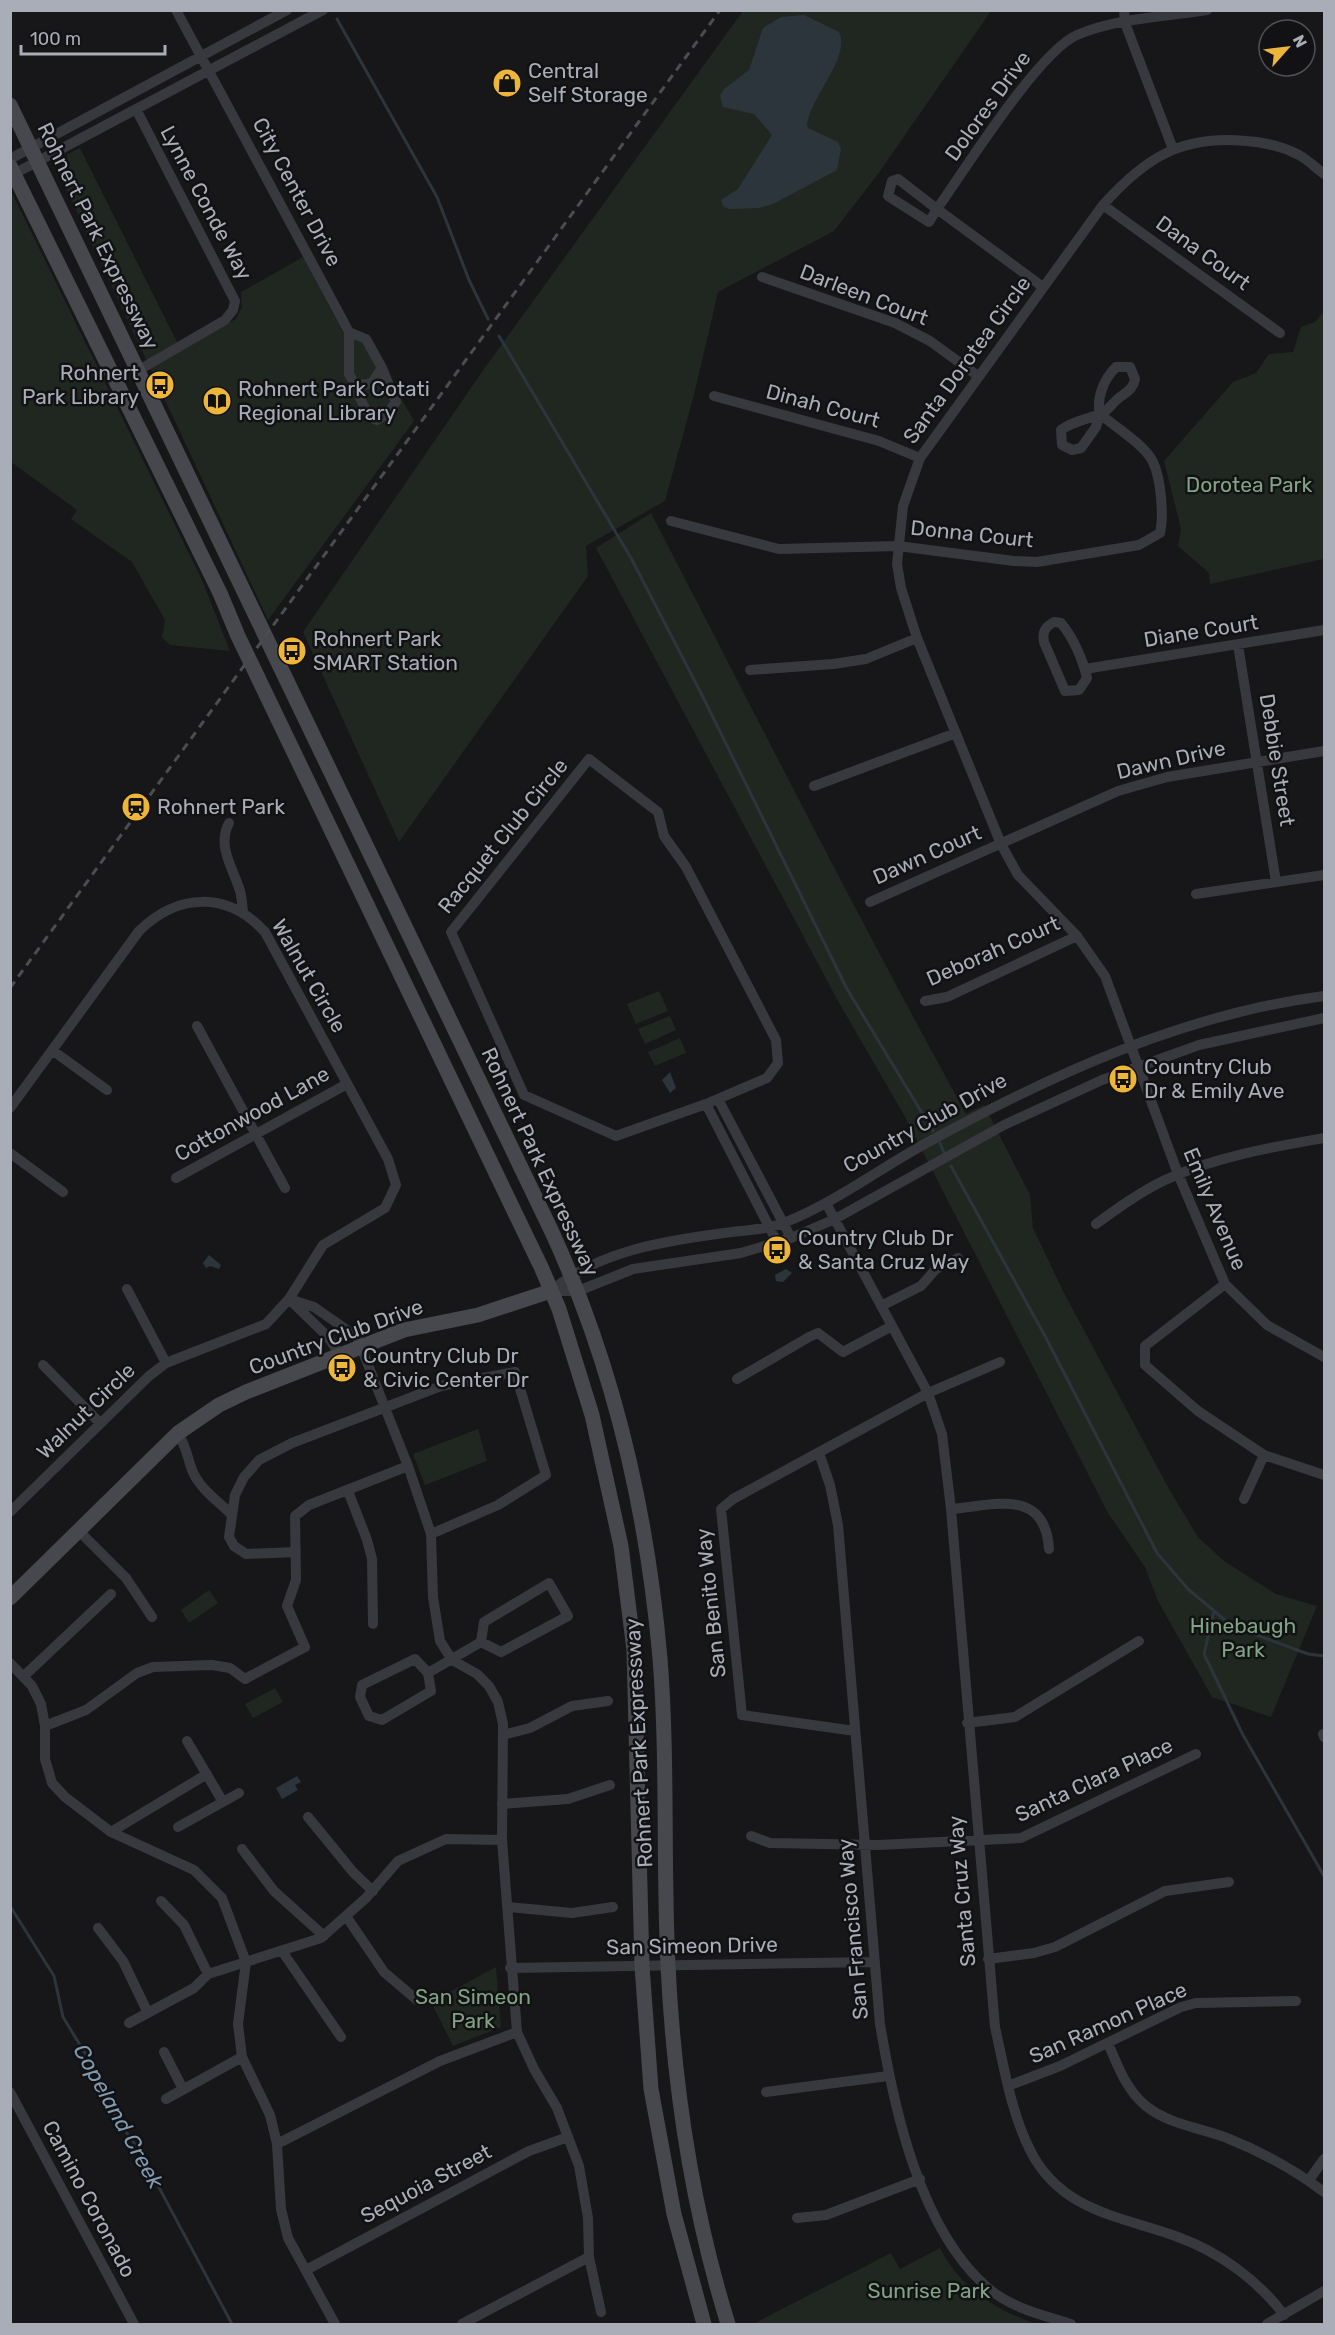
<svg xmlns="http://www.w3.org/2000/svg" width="1335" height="2335" viewBox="0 0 1335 2335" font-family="Rubik,sans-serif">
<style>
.green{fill:#1f2720}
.water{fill:#2d353c}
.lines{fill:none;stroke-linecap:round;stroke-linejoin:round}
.stream{stroke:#2d353c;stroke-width:3}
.street{stroke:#38393e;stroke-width:10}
.secondary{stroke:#46484d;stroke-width:15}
.rail{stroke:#4b4d52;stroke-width:3;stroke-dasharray:8 6;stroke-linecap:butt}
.labels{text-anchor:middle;stroke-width:5;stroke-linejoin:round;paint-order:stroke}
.poi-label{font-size:21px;fill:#a9adb8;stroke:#121214;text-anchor:start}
.street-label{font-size:21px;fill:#a9adb8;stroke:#121214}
.park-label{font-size:21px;fill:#81a384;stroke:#121214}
.water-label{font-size:22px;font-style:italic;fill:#819ab2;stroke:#121214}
</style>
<rect width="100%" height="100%" fill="#171719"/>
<path class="green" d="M743,11h248l-113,163 -44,57 -116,61 -23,99 -30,110 -79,45 2,30 -189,266 -96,-210 181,-263z
M80,148l100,200 56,-29 6,-12 -1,-15 62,-35 42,79 20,-2 49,87 -146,199 -203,-434 -4,-19 7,-13z
M11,191l191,389 28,71 -60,-6 -8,-8 3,-17 -33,-58 -61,-43 6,-9 -66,-48z
M1324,311v248l-114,25 -1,-11 -31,-27 3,-17 -17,-68 69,-79 23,-9 13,-19 24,-2 8,-25 14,-5z
M651,513c104,201 206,403 315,601l18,-9 46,90 3,33 30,63 106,198 29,48 26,24 52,33 41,12 -46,111 -59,-20 -54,-96 -13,-34 -37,-54 -204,-398 -66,-114 -242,-453z
M659,991l9,20 -32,13 -9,-20z
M670,1016l6,14 -31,14 -7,-15z
M680,1038l6,15 -31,13 -7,-14z
M478,1429l9,32 -62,24 -12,-31z
M209,1590l9,13 -29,20 -8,-13z
M275,1688l8,14 -30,16 -8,-14z
M496,1967l5,60 -48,19 -22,-44z
M940,2248c20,40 56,62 96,76h-283l138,-71 9,16z"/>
<path class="water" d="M804,15l35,17c12,25 -28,64 -32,93l1,3 30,14 3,7 -4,21 -64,34 -14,4 -30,1 -6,-3 -2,-6 17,-11 34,-54 -18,-21 -31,-7 -3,-11 4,-7 25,-19 14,-42 18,-11z
M670,1072l6,16 -6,5 -8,-13z
M209,1255l12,10 -2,4 -9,-3 -4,2 -3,-5z
M786,1269l6,4 -9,9 -7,-1 -1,-6z
M297,1776l4,6 -6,3 3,5 -16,9 -6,-11z"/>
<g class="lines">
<path class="stream" d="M337,19l100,178 32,83 19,39
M499,336l132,222 72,139 144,292 86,142
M940,1143l5,12
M951,1166l94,170 112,217 31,36 44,37 76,28 16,2
M1214,1611l-10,43 39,81 81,141
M10,1906l44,70 9,41 45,74 7,25 24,34 93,174"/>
<path class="street" d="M176,10l173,322v42l5,9 9,2 9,-2 10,-15 -16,-29 -17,-7
M1124,10l1,13 48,126
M137,111l98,190 -2,9 -8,10 -86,50
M10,159l277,-149
M1324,174c-8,-6 -16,-14 -25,-19 -16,-8 -36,-13 -53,-14 -65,-6 -101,17 -143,64l-183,253 -17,48 -6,58 4,24 16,50 84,206 17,31 59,61 28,40 73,198 47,110 42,41 57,32
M10,176l313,-166
M898,179l39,30 -8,13 -41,-26 4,-15z
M1103,205l177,128
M762,277l133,46 35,18 48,35
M1043,287l-106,-78c27,-38 102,-158 140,-174 39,-17 88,-18 130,-25
M354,383c6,12 10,32 23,37l9,-5 10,-13 -14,-34
M714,396l165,45 41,17
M1100,414c-4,-16 4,-35 16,-47h14l5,12c-2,10 -7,12 -15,18 -7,5 -10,12 -18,16 -13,6 -29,8 -41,17l1,15 10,5 9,-2 15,-21 4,-13
M671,521l108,28 119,-3 116,15 23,1 102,-17 21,-12c4,-17 1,-54 -7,-71 -8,-17 -39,-36 -53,-48
M1054,622l7,1c12,14 22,37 26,55l-8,12 -14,1 -21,-49c-2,-10 1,-15 10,-20z
M1238,645l38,237
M1085,669l239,-39
M750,670l83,-6 33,-5 51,-21
M589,759l69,53 6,24 22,31 90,173 2,23 -11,15 -61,26 -90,32 -92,-41 -73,-163z
M814,786l142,-53
M229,823c-12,23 3,43 10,65 3,7 3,16 4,24
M1196,894l128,-19
M870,902l248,-111 49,-14 157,-26
M925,1001l22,-4 130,-61
M197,1026l88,162
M52,1050l55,40
M718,1099l73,139
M706,1104l71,138
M10,1108l129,-177c39,-38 88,-40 126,1l123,227 8,26 -11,23 -62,37 -34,54 -23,25 -100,39 -17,13 -139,136
M10,1153l53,39
M176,1178l171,-94
M826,1203l102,190 14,41 9,75 44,518c9,40 16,85 35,123 31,62 91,66 148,87 41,15 80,43 106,78
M1096,1224c22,-16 44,-32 69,-44 49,-23 107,-33 159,-42
M1225,1284l-80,62v19l53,46 66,44 60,20
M127,1289l39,74
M551,1291c47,-40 113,-50 173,-58 20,-3 43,-3 62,-11 52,-21 97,-56 146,-82 123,-67 253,-126 392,-144
M551,1291h27l55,-22 108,-16 50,-15 44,-19 169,-94 98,-45 97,-35 125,-27
M289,1299l25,8 43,30 51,129 23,68 2,63 7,44 12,19 25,14 12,12 9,16 5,22 -1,116 15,192 17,37 23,39 22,58 9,52 1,39 12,55
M291,1301l37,36 12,18
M881,1306l40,-20 15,-17 22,-11
M43,1365l57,58
M737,1379l72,-42 9,-4 25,19 49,-26
M178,1433c9,16 9,23 14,37 7,18 26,31 39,44
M819,1453l11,32 8,40 42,499c14,85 40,206 108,264 23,20 55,27 83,36
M348,1491l19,49 5,19 1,65
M1244,1499l20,-44
M951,1509c45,-4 94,-21 98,40
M79,1531l47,47 26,39
M296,1552l-50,2 -12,-8 -5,-9 6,-42 9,-18 15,-17 33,-17 149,-57 74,-14 31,103 -48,30 -67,29
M10,1663l22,23 9,18 4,22v33l7,24 13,14 46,35 83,38 28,28 24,64 -8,62 4,33 28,58 7,29 4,65 7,29 47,86
M428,1673l-13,-14 -53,26 -2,12 9,19 13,4 49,-29 -3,-18 53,-31 20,10 67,-36 -19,-33 -65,39 -3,20
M24,1676l87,-82
M967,1723l48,-6 124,-76
M45,1726l41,-16 51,-37 16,-6 59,-2 18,3 15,11 60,-32 -18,-41 9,-26 -1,-64 14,-11 99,-39
M855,1731l-113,-16 -21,-206 12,-10 195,-106 72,-31
M1323,1734l1,3
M503,1735l27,-7 42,-22 36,-5
M187,1741l36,61
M502,1804l66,-5 42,-14
M308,1817l45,55 20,19
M178,1827l61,-34
M111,1832l96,-58
M751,1836l19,7 108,2 143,-7 175,-84
M242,1849l32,42 50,45
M161,1901l23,24 24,49
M507,1907l65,6 41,-6
M346,1916l38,56 33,28
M98,1928l25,33 25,52
M282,1951l59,86
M988,1959l46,-6 21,-6 110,-56 64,-9
M510,1968l365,-6
M129,2023l65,-35 14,-14 113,-36 45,-40 32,-37 48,-22 56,1
M1108,2043c9,22 19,48 38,63 22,18 55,22 81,32 35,14 68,32 97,54
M164,2052l19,37
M1008,2086l52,-20 121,-59 15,-4 100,-2
M10,2092l124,232
M766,2092l122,-16
M166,2099l76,-42
M277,2144l163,-83 77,-29
M1309,2180l15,-21
M797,2218l29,-3 94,-36
M306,2270l223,-119 39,-14
M462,2324l127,-67
M1267,2324l57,-33"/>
<path class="secondary" d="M10,105l541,1125c62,134 96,281 109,428 8,102 3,205 8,308 6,122 24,242 60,358
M10,166l210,427 18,43 304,633 17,40 33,106 29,131 13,104 8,316 9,123 23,125 30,110
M10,1598l168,-165 41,-28 27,-13 158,-62 74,-15 73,-24"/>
<path class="rail" d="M10,988l710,-978"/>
</g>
<defs>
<g id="shop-disc" transform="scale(1.5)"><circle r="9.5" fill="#edb63b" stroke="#121214"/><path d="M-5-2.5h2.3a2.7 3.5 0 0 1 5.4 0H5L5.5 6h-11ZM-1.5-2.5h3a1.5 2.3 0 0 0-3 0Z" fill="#111"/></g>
<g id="bus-disc" transform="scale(1.5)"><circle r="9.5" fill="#edb63b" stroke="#121214"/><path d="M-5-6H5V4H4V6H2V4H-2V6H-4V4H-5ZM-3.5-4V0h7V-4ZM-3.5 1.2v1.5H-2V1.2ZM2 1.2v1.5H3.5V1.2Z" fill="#111"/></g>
<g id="library-disc" transform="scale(1.5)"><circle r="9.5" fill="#edb63b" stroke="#121214"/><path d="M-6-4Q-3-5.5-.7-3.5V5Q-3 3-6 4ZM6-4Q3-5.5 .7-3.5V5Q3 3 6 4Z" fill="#111"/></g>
<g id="station-disc" transform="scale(1.5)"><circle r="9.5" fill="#edb63b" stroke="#121214"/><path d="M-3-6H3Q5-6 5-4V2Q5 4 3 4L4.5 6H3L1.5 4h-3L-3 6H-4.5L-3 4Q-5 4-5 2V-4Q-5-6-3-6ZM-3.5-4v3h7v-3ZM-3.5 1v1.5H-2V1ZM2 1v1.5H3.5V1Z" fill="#111"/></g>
</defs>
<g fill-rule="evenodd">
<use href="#shop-disc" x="507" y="83"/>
<use href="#bus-disc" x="160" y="385"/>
<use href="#library-disc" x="217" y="401"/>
<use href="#bus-disc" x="292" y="651"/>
<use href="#station-disc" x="136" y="807"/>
<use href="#bus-disc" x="1123" y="1079"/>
<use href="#bus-disc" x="777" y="1250"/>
<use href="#bus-disc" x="342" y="1368"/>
</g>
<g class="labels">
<g class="poi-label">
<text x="528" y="78">Central<tspan x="528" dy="24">Self Storage</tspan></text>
<text x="139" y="380" text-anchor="end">Rohnert<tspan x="139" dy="24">Park Library</tspan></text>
<text x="238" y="396">Rohnert Park Cotati<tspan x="238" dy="24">Regional Library</tspan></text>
<text x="313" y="646">Rohnert Park<tspan x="313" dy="24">SMART Station</tspan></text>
<text x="157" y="814">Rohnert Park</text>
<text x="1144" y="1074">Country Club<tspan x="1144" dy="24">Dr &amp; Emily Ave</tspan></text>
<text x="798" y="1245">Country Club Dr<tspan x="798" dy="24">&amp; Santa Cruz Way</tspan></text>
<text x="363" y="1363">Country Club Dr<tspan x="363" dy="24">&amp; Civic Center Dr</tspan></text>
</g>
<g class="street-label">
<text transform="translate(988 106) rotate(-54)" y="7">Dolores Drive</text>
<text transform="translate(297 192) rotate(62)" y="7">City Center Drive</text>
<text transform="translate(206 203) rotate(62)" y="7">Lynne Conde Way</text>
<text transform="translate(98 236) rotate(64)" y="7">Rohnert Park Expressway</text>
<text transform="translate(1203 253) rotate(36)" y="7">Dana Court</text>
<text transform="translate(864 295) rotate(21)" y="7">Darleen Court</text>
<text transform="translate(967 360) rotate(-54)" y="7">Santa Dorotea Circle</text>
<text transform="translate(823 406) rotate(15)" y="7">Dinah Court</text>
<text transform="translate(972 534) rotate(6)" y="7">Donna Court</text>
<text transform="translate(1201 631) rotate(-9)" y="7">Diane Court</text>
<text transform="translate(1171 760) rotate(-13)" y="7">Dawn Drive</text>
<text transform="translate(1277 760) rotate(81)" y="7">Debbie Street</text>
<text transform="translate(503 836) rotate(-51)" y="7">Racquet Club Circle</text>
<text transform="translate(927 855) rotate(-24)" y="7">Dawn Court</text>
<text transform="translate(993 951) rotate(-24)" y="7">Deborah Court</text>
<text transform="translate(309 976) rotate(60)" y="7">Walnut Circle</text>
<text transform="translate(252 1114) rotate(-29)" y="7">Cottonwood Lane</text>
<text transform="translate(925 1123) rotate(-29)" y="7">Country Club Drive</text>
<text transform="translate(540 1162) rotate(65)" y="7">Rohnert Park Expressway</text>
<text transform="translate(1215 1209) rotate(67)" y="7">Emily Avenue</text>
<text transform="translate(336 1337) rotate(-20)" y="7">Country Club Drive</text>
<text transform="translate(86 1411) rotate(-44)" y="7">Walnut Circle</text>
<text transform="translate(711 1603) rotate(-96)" y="7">San Benito Way</text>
<text transform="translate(639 1743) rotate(-93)" y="7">Rohnert Park Expressway</text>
<text transform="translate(1094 1780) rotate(-25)" y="7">Santa Clara Place</text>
<text transform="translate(962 1891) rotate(-95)" y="7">Santa Cruz Way</text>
<text transform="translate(853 1929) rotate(-95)" y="7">San Francisco Way</text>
<text transform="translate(692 1946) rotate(-1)" y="7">San Simeon Drive</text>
<text transform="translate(1108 2023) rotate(-24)" y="7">San Ramon Place</text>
<text transform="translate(426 2184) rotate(-28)" y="7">Sequoia Street</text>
<text transform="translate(89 2199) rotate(62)" y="7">Camino Coronado</text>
</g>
<g class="park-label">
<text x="1249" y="492">Dorotea Park</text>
<text x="1243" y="1633">Hinebaugh<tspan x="1243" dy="24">Park</tspan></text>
<text x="473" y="2004">San Simeon<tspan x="473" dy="24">Park</tspan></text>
<text x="929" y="2298">Sunrise Park</text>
</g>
<g class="water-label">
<text transform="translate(119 2116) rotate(61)" y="8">Copeland Creek</text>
</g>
</g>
<rect width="1335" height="2335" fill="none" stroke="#a9adb8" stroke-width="24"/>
<g transform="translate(1287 48) rotate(62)"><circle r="28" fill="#121214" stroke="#4e5056" stroke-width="1.5"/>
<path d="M0-4.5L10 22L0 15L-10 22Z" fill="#edb63b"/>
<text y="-9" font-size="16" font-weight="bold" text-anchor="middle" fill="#a9adb8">N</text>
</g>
<path d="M21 45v9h144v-9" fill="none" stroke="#a9adb8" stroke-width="3"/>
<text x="30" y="45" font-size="18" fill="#a9adb8" stroke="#121214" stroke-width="4.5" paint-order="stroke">100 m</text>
</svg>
